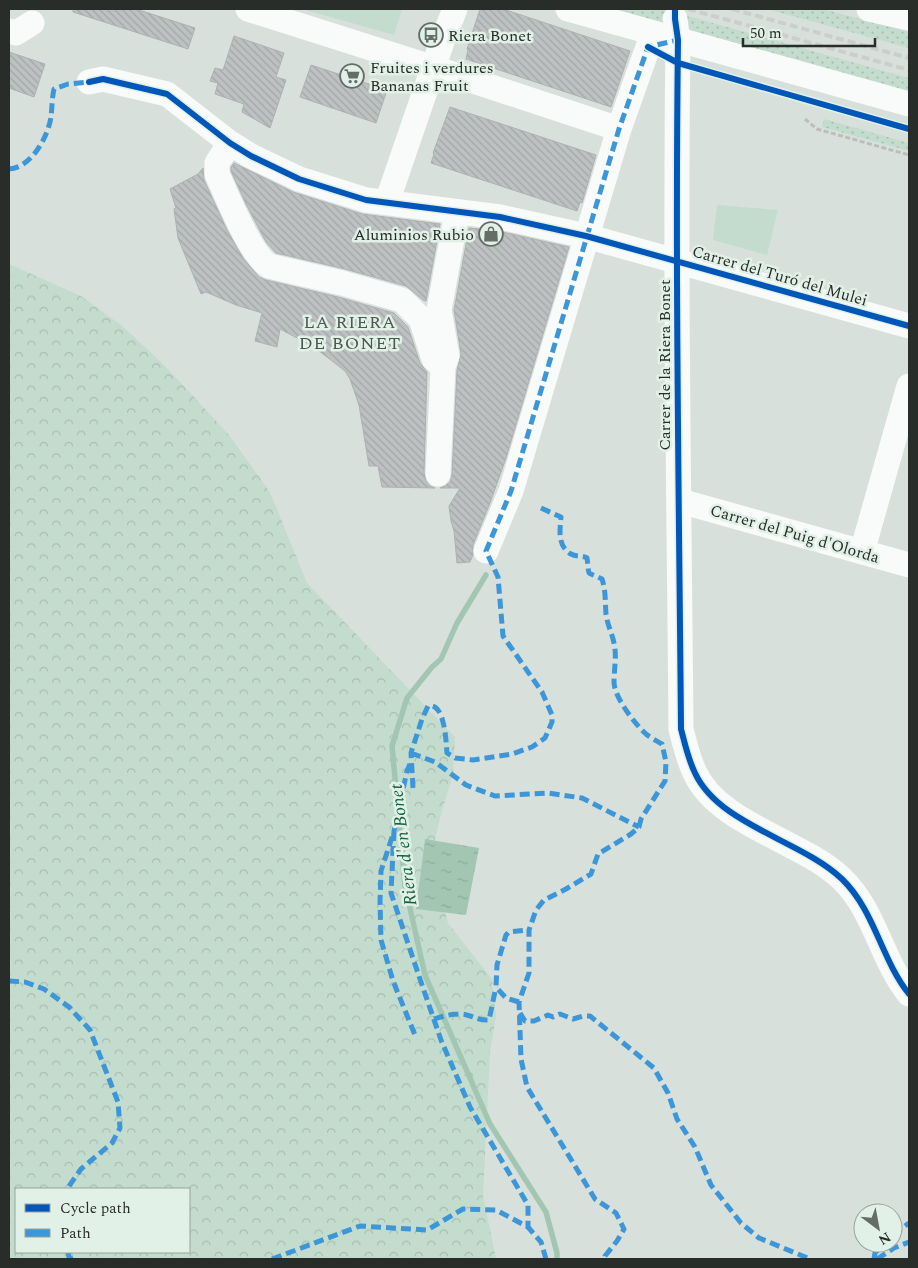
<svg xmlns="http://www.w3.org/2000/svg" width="918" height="1268" viewBox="0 0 918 1268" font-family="Spectral,serif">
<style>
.grass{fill:url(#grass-dots)}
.forest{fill:url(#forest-crowns);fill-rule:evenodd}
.green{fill:#c4dcce}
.water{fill:url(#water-ripples)}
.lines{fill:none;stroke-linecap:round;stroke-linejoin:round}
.stream{stroke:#a3c6b2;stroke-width:5.5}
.building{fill:url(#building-back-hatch);stroke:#aeb1b2}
.path{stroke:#bcbebd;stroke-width:3;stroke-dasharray:5 2.5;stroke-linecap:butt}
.minor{stroke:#f9fafa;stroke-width:25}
.rail{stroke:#cbcecd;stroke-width:4;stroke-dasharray:8 4;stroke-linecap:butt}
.quiet{stroke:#3c96d7;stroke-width:5;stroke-dasharray:10 5;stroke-linecap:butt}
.cycleway-casing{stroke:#e2f1e8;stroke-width:9}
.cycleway{stroke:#0057b8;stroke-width:6}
.labels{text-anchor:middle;stroke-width:5;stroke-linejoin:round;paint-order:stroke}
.poi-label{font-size:16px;fill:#282d2a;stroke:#e2f1e8;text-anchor:start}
.street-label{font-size:16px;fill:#282d2a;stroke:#e2f1e8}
.neighbourhood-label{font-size:18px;letter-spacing:1px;fill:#4b5951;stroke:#e2f1e8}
.water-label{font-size:18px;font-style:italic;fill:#136240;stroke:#e2f1e8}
</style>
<defs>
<pattern id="grass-dots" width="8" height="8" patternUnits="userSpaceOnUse" patternTransform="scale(1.25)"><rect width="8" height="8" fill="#c4dcce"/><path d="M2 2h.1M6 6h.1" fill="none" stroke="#a8bdb1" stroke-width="1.8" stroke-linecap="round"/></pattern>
<pattern id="forest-crowns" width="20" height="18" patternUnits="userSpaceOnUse" patternTransform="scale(1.25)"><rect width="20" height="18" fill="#c4dcce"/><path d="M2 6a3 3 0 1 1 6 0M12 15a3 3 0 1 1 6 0" fill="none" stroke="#a8bdb1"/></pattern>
<pattern id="water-ripples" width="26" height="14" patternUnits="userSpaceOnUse" patternTransform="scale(1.25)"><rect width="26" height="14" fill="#a3c6b2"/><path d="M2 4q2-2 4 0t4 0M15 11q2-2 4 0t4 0" fill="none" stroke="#8caa99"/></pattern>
<pattern id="building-back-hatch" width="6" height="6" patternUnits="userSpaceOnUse" patternTransform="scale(1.25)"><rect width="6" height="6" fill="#bec1c1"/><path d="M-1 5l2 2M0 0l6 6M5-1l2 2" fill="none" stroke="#a3a6a6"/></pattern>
</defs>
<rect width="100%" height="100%" fill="#d8e0dc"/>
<path class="grass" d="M593,9h70l246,69v17z
M767,9h56l86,23v16z
M824,119l85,24v8l-87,-24z"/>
<path class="forest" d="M9,264l72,32 40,29 39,36 35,37 34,37 41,57 37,91 148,154 -2,38 -11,35 -9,38 6,40 9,35 44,56 4,37 -6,36 -7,144 13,63h-487zM16,1189h173v63h-173z"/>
<path class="green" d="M302,9h100l-8,26z
M717,205l61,5 -11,45 -54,-15z"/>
<path class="water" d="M425,839l54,9 -13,67 -50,-6z"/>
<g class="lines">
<path class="stream" d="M486,575l-29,48 -16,36 -9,8 -25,31 -15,48 13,140 20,89 65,149 56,88 11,41v6"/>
</g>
<path class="building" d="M73,9h63l59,19 -7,21 -115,-37z
M480,9h23l127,42 -19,56 -145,-48 2,-9 -1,-1z
M234,36l50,17 -8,24 10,3 -16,48 -28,-16 2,-8 -29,-10 3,-11 -8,-2 5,-13 8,2z
M9,52l36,12 -11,33 -25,-9z
M311,65l76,25 -11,33 -76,-26z
M450,107l146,48 -14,48 -2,-1 -3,9 -146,-48 3,-9 -1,-1z
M234,163l59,29 69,22 78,10 -14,77 -3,-1 -17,-14 -61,-17 -69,-16 -10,-11 -20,-38 -15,-33v-4z
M203,168l1,12 23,50 16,28 16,19 7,3 72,17 56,16 14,14 12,36 7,9 -3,101 2,8 4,5 5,2 -53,-1 -4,-21h-9l-10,-61 -9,-26 -5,-8 -31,-24 -34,-18 -3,18 -22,-6 7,-28 -26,-8 -30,-13 -5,2 -23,-56 -4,-29 2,-1 -6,-19 28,-15z
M469,228l29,3 71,16 -63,211 -16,45 -17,42v10l-3,7 -13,1 -3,-32 -3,-10 -2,-15 11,-18h-20l5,-2 5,-4 2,-7 5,-105 4,-16 -7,-44z"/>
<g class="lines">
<path class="path" d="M805,119l12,10 92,26"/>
<path class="minor" d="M248,9l186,59 185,61
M568,9l341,95
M869,9l40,9
M675,19l3,21c-3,230 1,459 3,689 4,15 7,30 14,44 24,52 106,67 147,106 33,32 39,80 67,115
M9,31l7,2 16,-10
M89,82l14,-3 64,15 63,49 21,13 48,23 67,21 134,17 86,19 323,90
M230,143l-13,20v11c10,22 33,80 52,92l73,17 60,17 19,19 13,40 9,8
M387,202l56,-163 12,-30
M438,474l5,-107 4,-11 -8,-46 18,-98
M680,501l229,64
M486,551l25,-60 108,-362 29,-82 30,-7
M862,552l47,-166"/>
<path class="rail" d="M688,9l221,61
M732,9l177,49"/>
<path class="quiet" d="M9,169c22,-1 39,-32 42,-52 1,-9 1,-19 3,-28l14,-5 21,-2
M541,508l20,9c-1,13 -4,29 10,37 5,3 11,1 16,4 3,21 -2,12 15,21 4,12 3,23 4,35 1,10 6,19 8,29 3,13 0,26 0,39 0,15 21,42 32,52 5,4 11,7 16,10l4,18 -1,19 -24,38 -2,8 -8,7 -33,20 -7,20 -25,15 -22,11 -8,10 -7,20v43l-10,29 2,57 6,28 68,112 21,14 8,16 -7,12 -12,15v3
M411,753l24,9 31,23 29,11 53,-3 34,5 57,29
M410,764l-3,7 -13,60 -13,40 -1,31 1,38 12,41 22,54
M413,788l-2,-35 11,-34 6,-13c17,-4 18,36 19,47l8,5 18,2 39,-6 20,-7 13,-9 7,-16v-7l-10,-23 -39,-56 -5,-59 -12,-26 25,-60 108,-362 29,-82 30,-7
M394,831l-3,62 31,92 19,55 29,67 58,98v22
M9,981l16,1 19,7 25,18 21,23 28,72 2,26 -8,15 -31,26 -14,20
M519,1002l-13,-4 -10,-11 1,-22 9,-30 3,-3 20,-2
M520,1013l5,8h9l14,-6 5,2 7,-3 13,5 10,-3h7l64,52 14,25 9,26 18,28 16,38 30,38 18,15 51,21
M434,1019c7,-2 16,-5 24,-5 12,-1 18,7 31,6l7,-33
M893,1235l16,-12
M68,1252l1,5 3,2
M272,1259l88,-33 67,4 36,-21 33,1 32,17 13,15 5,17
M874,1259l1,-6 10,-10
M877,1259l17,-11 15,-6"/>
<g class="cycleway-casing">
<path id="cycleway" d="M675,9v10l3,21c-3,230 1,459 3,689 4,15 7,30 14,44 24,52 106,67 147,106 33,32 39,80 67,115
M648,47l30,16 231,66
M89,82l14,-3 64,15 63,49 21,13 48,23 67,21 134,17 86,19 323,90"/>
</g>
<use href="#cycleway" class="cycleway"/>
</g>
<defs>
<g id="bus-ring" transform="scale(1.25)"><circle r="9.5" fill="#e2f1e8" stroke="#666c68" stroke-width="1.5"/><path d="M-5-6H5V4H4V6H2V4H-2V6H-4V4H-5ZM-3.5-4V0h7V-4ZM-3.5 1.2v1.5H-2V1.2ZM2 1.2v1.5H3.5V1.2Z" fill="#666c68"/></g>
<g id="supermarket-ring" transform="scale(1.25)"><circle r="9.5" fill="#e2f1e8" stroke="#666c68" stroke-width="1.5"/><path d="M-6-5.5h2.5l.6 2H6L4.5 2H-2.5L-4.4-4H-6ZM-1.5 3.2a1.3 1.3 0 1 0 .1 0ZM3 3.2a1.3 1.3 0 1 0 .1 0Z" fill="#666c68"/></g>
<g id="shop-ring" transform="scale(1.25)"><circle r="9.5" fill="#e2f1e8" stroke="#666c68" stroke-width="1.5"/><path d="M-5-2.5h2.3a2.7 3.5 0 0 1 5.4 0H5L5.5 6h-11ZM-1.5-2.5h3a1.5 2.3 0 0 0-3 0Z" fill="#666c68"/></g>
</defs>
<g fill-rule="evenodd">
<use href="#bus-ring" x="431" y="35"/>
<use href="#supermarket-ring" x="352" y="76"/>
<use href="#shop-ring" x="491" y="234"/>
</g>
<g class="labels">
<g class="poi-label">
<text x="448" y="41">Riera Bonet</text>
<text x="370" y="73">Fruites i verdures<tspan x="370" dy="18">Bananas Fruit</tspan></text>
<text x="474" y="240" text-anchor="end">Aluminios Rubio</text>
</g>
<g class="street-label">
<text transform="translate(780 275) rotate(16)" y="6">Carrer del Turó del Mulei</text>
<text transform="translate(664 365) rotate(-90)" y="6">Carrer de la Riera Bonet</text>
<text transform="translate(795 533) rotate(16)" y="6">Carrer del Puig d'Olorda</text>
</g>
<g class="neighbourhood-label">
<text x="350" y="328">LA RIERA<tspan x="350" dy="21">DE BONET</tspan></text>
</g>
<g class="water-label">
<text transform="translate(403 845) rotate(-97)" y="6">Riera d'en Bonet</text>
</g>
</g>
<rect width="918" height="1268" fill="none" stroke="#282d2a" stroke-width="20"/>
<rect x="15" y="1188" width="175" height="65" fill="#e2f1e8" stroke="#98a39c"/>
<rect x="25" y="1204" width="25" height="8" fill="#0057b8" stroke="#98a39c"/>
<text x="60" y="1213" font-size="15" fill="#282d2a">Cycle path</text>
<rect x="25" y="1229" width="25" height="8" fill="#3c96d7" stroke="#98a39c"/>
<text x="60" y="1238" font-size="15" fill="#282d2a">Path</text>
<g transform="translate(878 1228) rotate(148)"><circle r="24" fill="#e2f1e8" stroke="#98a39c"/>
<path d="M0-4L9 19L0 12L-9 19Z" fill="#666c68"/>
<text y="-8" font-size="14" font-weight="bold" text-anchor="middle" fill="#282d2a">N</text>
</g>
<path d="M743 38v8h132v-8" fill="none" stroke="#282d2a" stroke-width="2.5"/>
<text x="750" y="38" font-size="15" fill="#282d2a" stroke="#e2f1e8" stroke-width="4" paint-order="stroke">50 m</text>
</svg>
